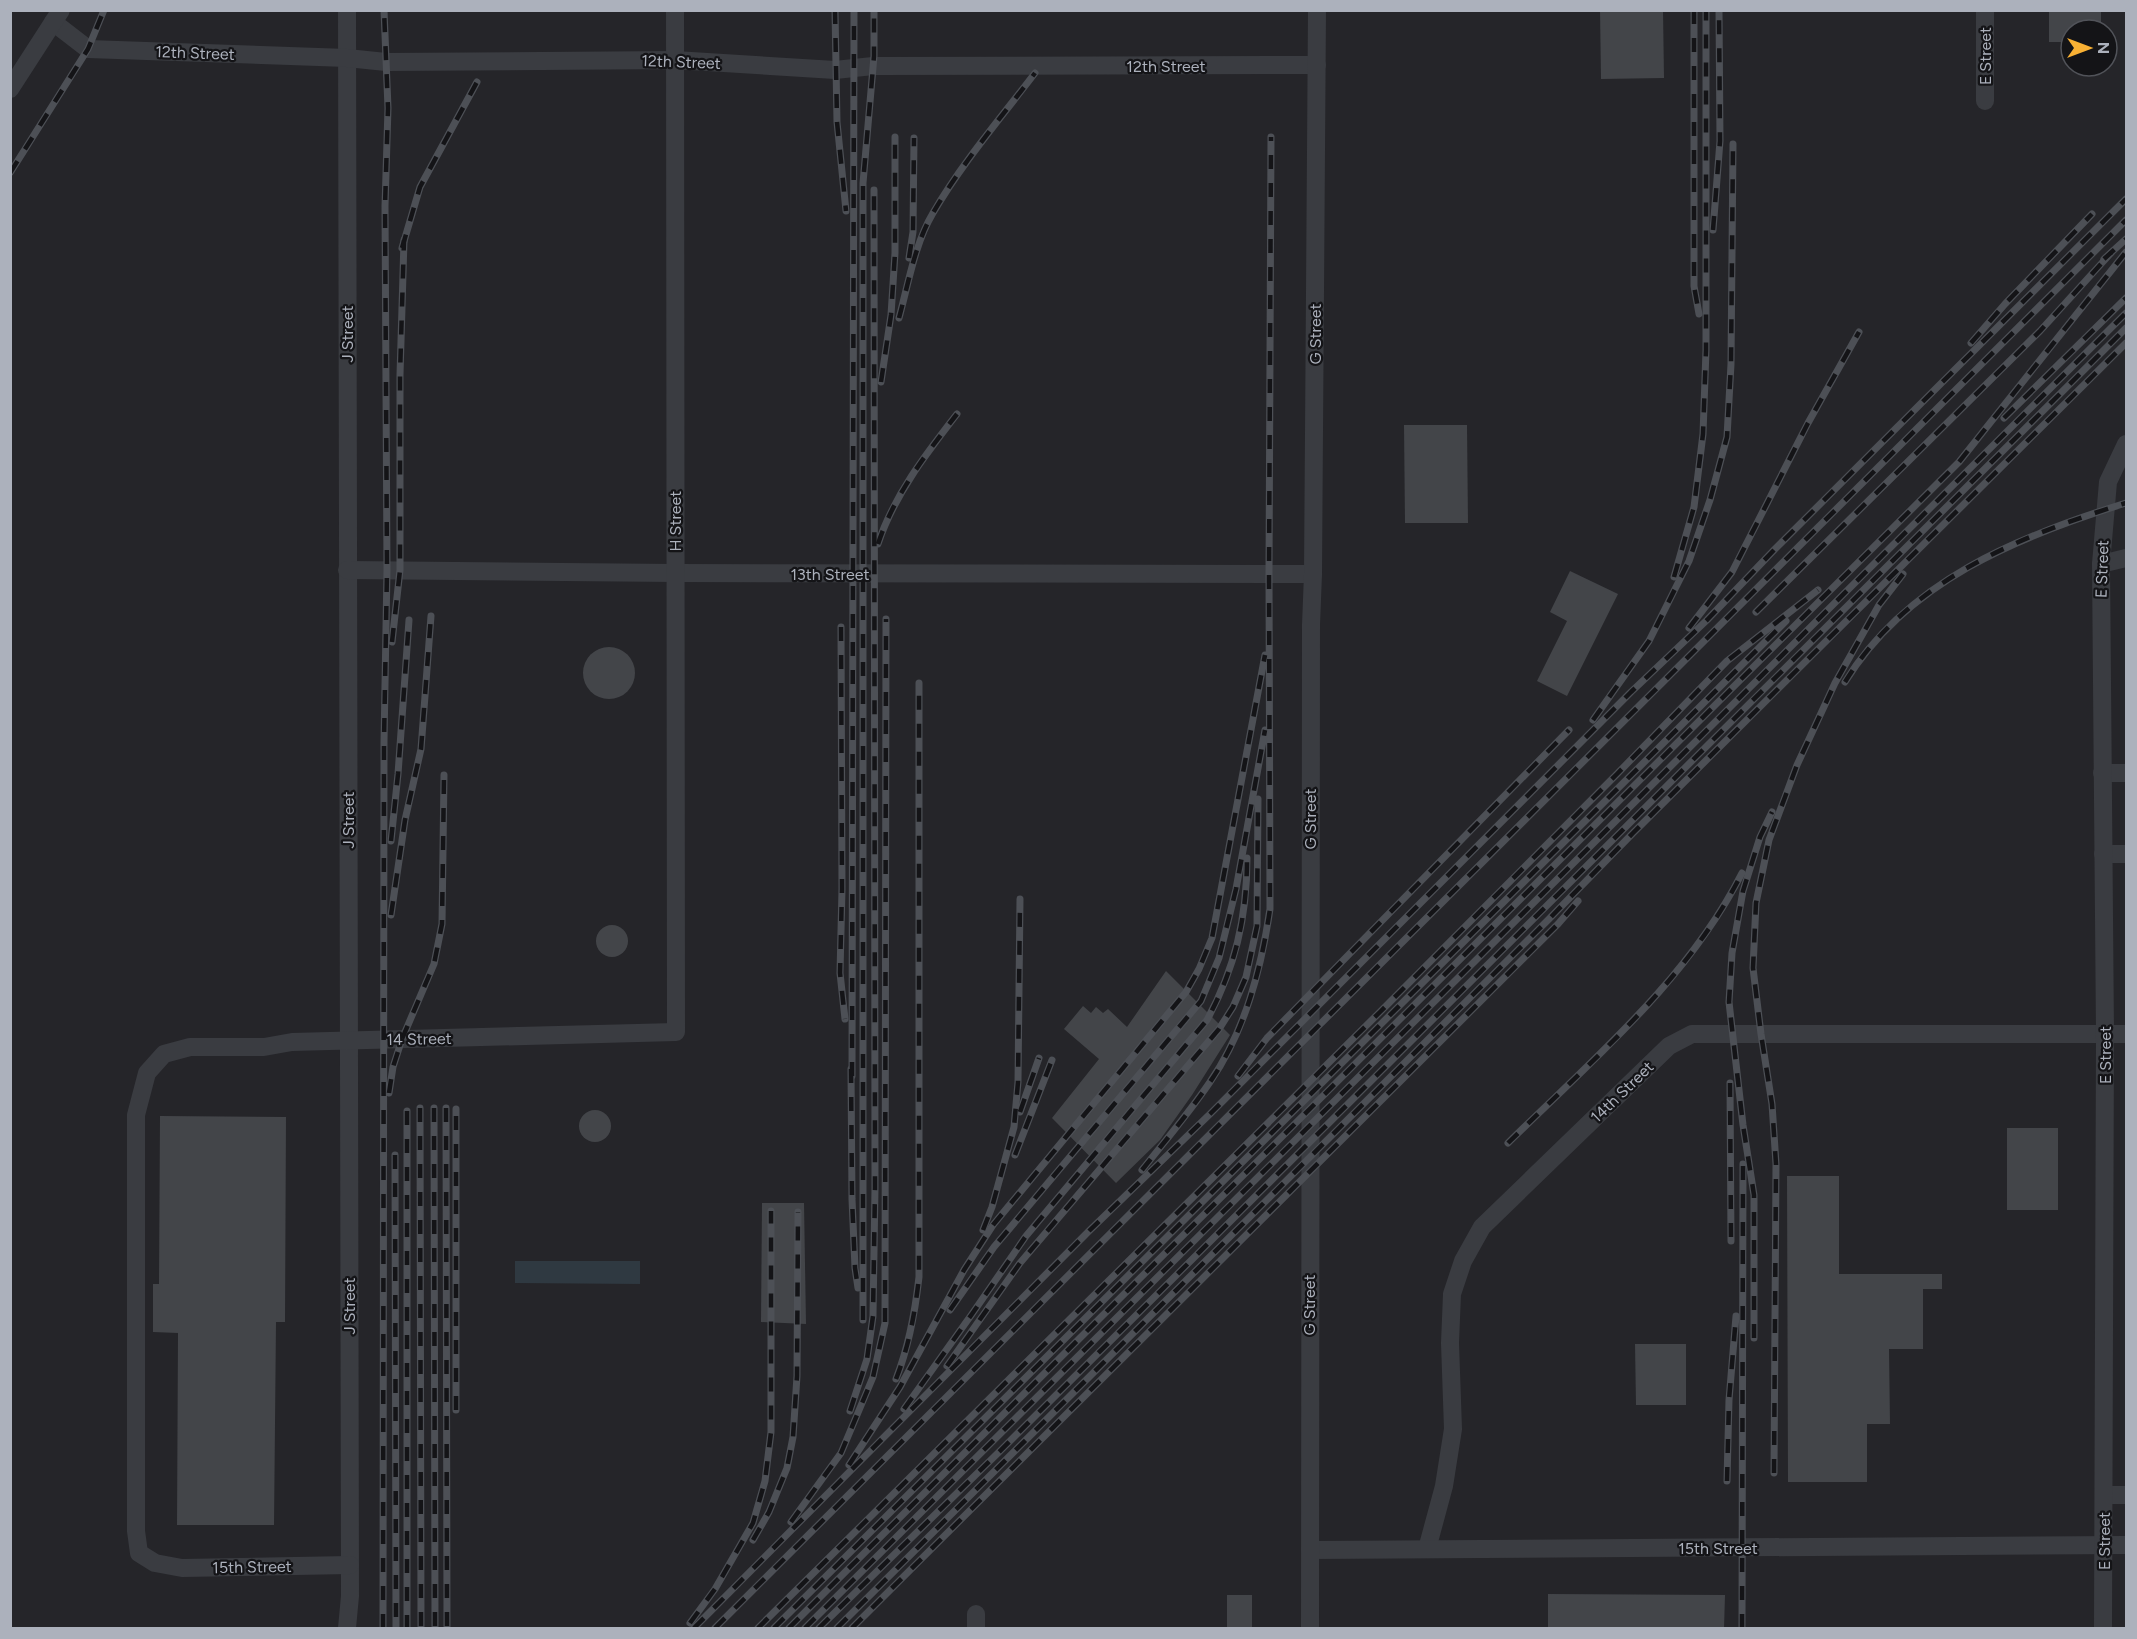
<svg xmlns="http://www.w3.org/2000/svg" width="2137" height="1639" viewBox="0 0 2137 1639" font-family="Figtree,sans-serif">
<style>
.built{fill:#252529;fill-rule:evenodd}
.water{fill:#2f3941}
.building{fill:#434549}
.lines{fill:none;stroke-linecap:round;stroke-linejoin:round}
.minor{stroke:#3a3c41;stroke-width:18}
.rail-casing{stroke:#4d5056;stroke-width:7}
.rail{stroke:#141417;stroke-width:4.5;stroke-dasharray:14;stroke-linecap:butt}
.labels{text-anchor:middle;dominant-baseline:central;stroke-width:4.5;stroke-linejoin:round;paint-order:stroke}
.street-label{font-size:16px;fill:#acb1bc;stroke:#141417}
</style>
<rect width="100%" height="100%" fill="#191a1c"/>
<path class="built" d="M11,11H2126V1628H11ZM2071,30H2107V66H2071Z"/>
<path class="water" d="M515,1261H640V1284L515,1283Z"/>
<g class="building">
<path d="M1600,10H1663L1664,78L1601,79Z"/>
<path d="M2049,10H2101V30H2071V42H2049Z"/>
<path d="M1404,425H1467L1468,523H1405Z"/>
<path d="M1570,571L1618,594L1567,696L1537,681L1567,621L1550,612Z"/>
<circle cx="609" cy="673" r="26"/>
<circle cx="612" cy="941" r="16"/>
<path d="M1166,971L1230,1035L1192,1095L1160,1140L1116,1183L1052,1118L1099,1059L1064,1029L1083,1006L1091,1013L1096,1007L1103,1013L1108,1009L1127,1027Z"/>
<circle cx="595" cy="1126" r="16"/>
<path d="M160,1116L286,1117L285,1322H276L274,1525H177L178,1333L153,1332V1284H159Z"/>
<rect x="2007" y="1128" width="51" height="82"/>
<path d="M1787,1176H1839V1274H1942V1289H1923V1349H1889L1890,1424H1867V1482H1788Z"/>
<path d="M762,1203H804L806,1324L761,1322Z"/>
<path d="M1635,1344H1686V1405H1636Z"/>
<path d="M1548,1594L1725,1595L1724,1629H1548Z"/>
<rect x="1227" y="1595" width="25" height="34"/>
</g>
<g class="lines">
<g class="minor">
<path d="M347,10L350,1596L347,1628"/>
<path d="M53,22L88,49L347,58L386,62L675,60L835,70L873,66L1317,65"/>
<path d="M10,89L61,10"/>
<path d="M1985,101V10"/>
<path d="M2101,564L2126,558"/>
<path d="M347,570L675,573L1313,574"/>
<path d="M2102,773H2126"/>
<path d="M2103,854H2126"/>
<path d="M2104,1495H2126"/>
<path d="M1427,1549L1444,1486L1453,1429L1450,1343L1452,1294L1463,1261L1482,1227L1669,1046L1692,1034H2126"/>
<path d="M1310,1550L2126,1545"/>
<path d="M350,1565L182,1568L155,1563L139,1553L136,1531V1115L147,1073L164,1054L190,1047H264L292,1042L676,1032L675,10"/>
<path d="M976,1614V1628"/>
<path d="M1310,1628L1311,625L1313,574L1317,10"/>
<path d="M2103,1628L2105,1034L2101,564L2108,482L2126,444"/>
</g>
<g class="rail-casing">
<g id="rail">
<path d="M835,10L837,122L846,211"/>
<path d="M1694,10V286L1699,314"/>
<path d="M10,173L88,49L104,10"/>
<path d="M1713,230L1720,141L1719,10"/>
<path d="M402,248L420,187L477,82"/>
<path d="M909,258L913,232L914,138"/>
<path d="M2104,259L2126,239"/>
<path d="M899,318C908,285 915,243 933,213C962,163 1000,119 1035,73"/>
<path d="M1971,343L2005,304L2092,214"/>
<path d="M881,382L891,315L895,253V137"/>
<path d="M2004,418L2126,298"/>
<path d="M878,544C894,495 926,454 957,414"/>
<path d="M1674,577L1694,507L1703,434L1706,350V10"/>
<path d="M1756,612L2040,331L2111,253"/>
<path d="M841,627L842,889L840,973L845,1019"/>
<path d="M1689,628L1732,572L1808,423L1859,332"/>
<path d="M392,642L400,570V375L404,240"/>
<path d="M1845,682C1907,581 2019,536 2126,503"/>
<path d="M1593,720L1649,641L1689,561L1710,500L1727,437L1731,364L1733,144"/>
<path d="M391,841L398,774L409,620"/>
<path d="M391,915L405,820L421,749L431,616"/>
<path d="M851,1069L852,1199L855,1268L858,1288"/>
<path d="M852,1076L854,10"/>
<path d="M1238,1076L1267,1038L1569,730"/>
<path d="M1730,1083L1731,1241"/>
<path d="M389,1093L393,1067L402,1039L434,964L442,924L444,775"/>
<path d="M420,1108L421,1628"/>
<path d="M434,1108L435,1628"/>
<path d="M446,1108L447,1628"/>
<path d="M407,1111V1628"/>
<path d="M1020,1112L1039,1058"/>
<path d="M1508,1143C1592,1060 1688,980 1742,873"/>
<path d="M395,1155L396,1628"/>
<path d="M1015,1155L1052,1060"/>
<path d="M1142,1170C1165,1141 1189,1113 1210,1082C1245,1031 1261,970 1270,909L1269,574L1271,137"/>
<path d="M983,1230L992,1207L1014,1127L1018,1082L1020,899"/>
<path d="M950,1310L994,1247L1201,1001L1219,958L1236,889L1265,730"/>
<path d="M863,1320V183L874,56V10"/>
<path d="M1754,1338V1195L1743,1125L1729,1002L1732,953L1743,891L1760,837L1772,812"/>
<path d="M947,1366L1020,1263L1219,1029L1233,1007L1246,977L1257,926L1258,799"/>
<path d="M896,1379C909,1346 915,1313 919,1277V683"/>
<path d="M904,1409L972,1314L1026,1236L1207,1020C1235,968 1247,918 1247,858"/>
<path d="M456,1410V1109"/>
<path d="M850,1411L867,1359L873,1316L875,1188L874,190"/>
<path d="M849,1465L900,1387L964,1270L993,1225L1186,992L1199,969L1212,938L1265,655"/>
<path d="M1774,1473L1776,1164L1772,1104L1761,1034L1753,968L1756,903L1769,840L1797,765L1835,683L1879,605L1903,574"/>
<path d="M1727,1481L1729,1400L1736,1316"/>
<path d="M791,1522L841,1453L873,1377L885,1323L886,619"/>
<path d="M753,1540L769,1512L787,1468L793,1437L797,1376L798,1212"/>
<path d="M690,1623L715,1589L753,1523L765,1481L771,1432V1211"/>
<path d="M383,1628L384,742L387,570L385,206L388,108L384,10"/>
<path d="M694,1628L1090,1230L1210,1114L1631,692L1707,620L1775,549L2126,199"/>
<path d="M715,1628L2126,220"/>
<path d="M758,1628L1380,1012L1617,774L1727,661L1818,590"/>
<path d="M774,1628L1786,621"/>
<path d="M789,1628L1959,462L2126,252"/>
<path d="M805,1628L2126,313"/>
<path d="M819,1628L998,1453L2126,328"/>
<path d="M837,1628L1549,919L1633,833L2126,343"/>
<path d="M852,1628L1558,924L1578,901"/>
<path d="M1742,1628L1743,1164"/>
</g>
</g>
<use href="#rail" class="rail"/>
</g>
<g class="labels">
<g class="street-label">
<text transform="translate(195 53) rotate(2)">12th Street</text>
<text transform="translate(1985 56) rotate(-90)">E Street</text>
<text transform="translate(681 62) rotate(2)">12th Street</text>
<text x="1166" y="66">12th Street</text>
<text transform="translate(347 334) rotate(-90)">J Street</text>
<text transform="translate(1315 334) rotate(-90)">G Street</text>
<text transform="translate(675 521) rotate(-90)">H Street</text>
<text transform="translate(2102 569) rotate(-88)">E Street</text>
<text x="830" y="574">13th Street</text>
<text transform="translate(1310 819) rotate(-90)">G Street</text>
<text transform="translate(348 820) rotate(-90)">J Street</text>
<text transform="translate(419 1039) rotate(-1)">14 Street</text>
<text transform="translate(2105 1055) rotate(-90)">E Street</text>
<text transform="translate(1622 1092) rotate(-44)">14th Street</text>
<text transform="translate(1309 1305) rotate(-90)">G Street</text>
<text transform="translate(349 1306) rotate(-90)">J Street</text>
<text transform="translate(2104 1541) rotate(-90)">E Street</text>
<text x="1718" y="1548">15th Street</text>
<text transform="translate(252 1567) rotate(-1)">15th Street</text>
</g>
</g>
<rect width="2137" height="1639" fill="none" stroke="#acb1bc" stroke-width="24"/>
<g transform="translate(2089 48) rotate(90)"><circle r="28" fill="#141417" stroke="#515359" stroke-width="1.5"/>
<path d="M0-4.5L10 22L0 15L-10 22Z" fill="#f9b134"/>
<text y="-9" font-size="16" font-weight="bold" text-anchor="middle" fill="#acb1bc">N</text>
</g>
</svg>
